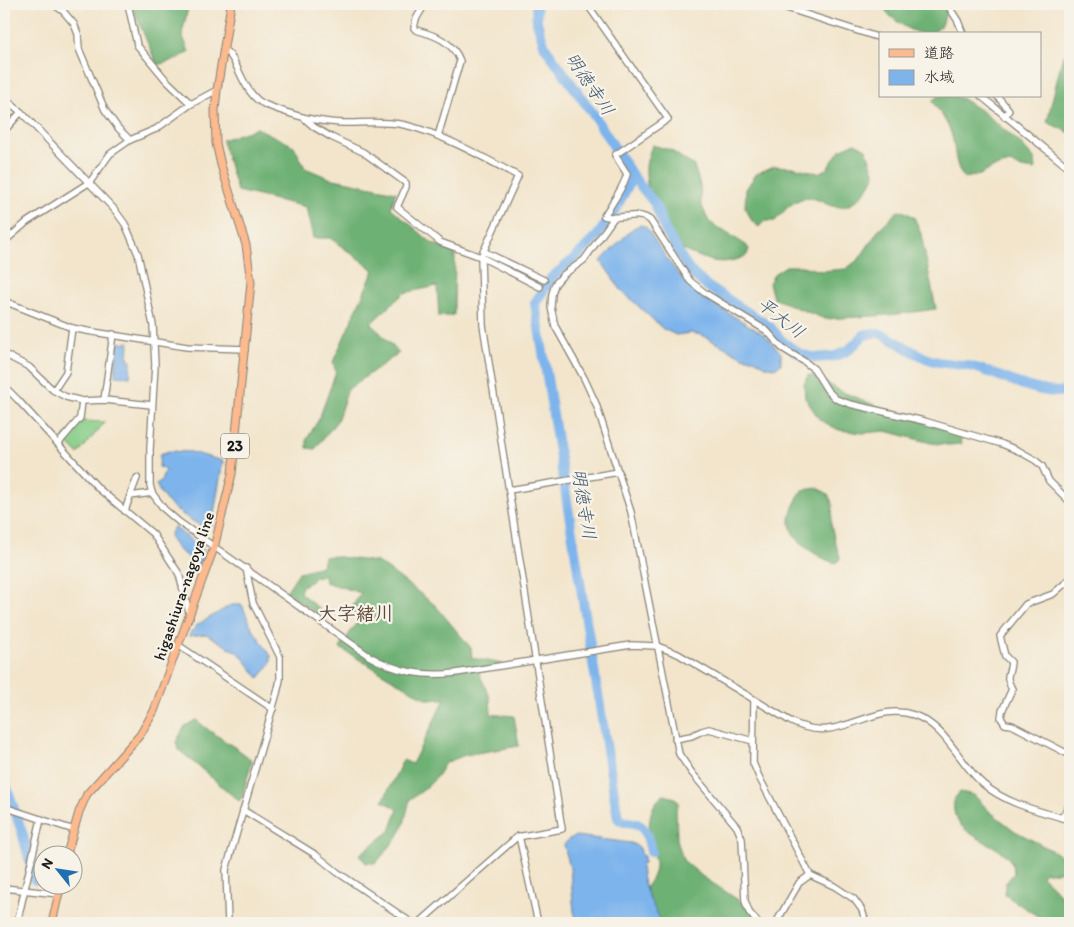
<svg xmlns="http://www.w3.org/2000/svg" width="1074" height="927" viewBox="0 0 1074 927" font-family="Itim,'Klee One',sans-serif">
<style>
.green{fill:#88ce89;stroke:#527552}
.forest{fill:#6eb175;stroke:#456648}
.water{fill:#7db4ec;stroke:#4c6884}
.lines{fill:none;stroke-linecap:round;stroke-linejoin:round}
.river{stroke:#7db4ec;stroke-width:10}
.minor-casing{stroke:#878074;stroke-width:8}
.major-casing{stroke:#878074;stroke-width:9}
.minor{stroke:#fff;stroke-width:5.5}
.major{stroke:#fcba8e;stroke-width:7}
.labels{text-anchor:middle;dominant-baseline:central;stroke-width:4.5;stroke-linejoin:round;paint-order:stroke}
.shield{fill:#f7f3e8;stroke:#5e5c59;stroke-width:1}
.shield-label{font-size:15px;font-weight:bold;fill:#1c1c1c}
.street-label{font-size:16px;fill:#1c1c1c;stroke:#f7f3e8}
.water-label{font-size:18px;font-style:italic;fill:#43596f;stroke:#f7f3e8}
.quarter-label{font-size:19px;font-weight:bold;fill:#5c483c;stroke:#f7f3e8}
</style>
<rect width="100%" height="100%" fill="#f7f3e8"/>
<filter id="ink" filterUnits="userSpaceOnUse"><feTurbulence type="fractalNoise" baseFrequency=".02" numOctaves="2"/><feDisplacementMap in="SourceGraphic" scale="10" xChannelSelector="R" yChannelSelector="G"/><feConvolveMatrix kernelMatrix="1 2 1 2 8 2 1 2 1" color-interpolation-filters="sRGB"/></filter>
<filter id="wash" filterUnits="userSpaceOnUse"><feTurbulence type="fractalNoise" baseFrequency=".0096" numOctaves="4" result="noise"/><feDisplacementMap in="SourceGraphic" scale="20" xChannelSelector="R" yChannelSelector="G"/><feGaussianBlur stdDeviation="1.12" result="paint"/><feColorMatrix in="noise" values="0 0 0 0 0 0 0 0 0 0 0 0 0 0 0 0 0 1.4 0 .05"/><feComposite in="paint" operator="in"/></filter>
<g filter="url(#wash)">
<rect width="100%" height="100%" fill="#f2e5cc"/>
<path class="green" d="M82,421L105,422L78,454L63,438Z"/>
<g class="forest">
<path d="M131,4H189L182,34L189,52L177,59L157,65Z"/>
<path d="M881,4H947C943,43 919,39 894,19C889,16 885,9 881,4Z"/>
<path d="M1063,55L1070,60V133L1047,122Z"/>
<path d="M938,96H952L963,99L983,112L1019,142L1035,160V170L1022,168L1010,163L992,168L980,175L964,178C954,165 956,151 952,136C948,123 940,112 932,101Z"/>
<path d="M257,128L294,146L305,168L329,178L396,192L391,208L432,243L455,253L454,315L439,317L437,286L404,293L371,323L399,353L348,389L337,421L315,449L307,448V439L319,419L336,372L333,362L374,270L330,238H313L306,207L237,191L222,140Z"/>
<path d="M855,143L866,149L875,175C866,192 854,211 832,206C825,204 817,198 810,198C795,197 784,211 775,221H764L759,227L752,221L745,207L746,189L756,174L774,166L793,167L818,173L827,169L840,150Z"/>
<path d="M652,145L670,150L694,166L700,185L701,204L709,222L746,245L749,249L747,255C733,263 718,264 703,258C694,255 683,251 676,245C657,229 645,191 646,168C646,161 650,152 652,145Z"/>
<path d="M898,211L905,212L914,217L921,234L936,309L890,315L825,319L773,298L769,283L775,273L786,266H802L821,271L846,269L859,259L880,228Z"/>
<path d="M808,375C823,377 832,388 845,393C881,408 918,420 955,432L961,439L962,444L948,445L931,443L886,431L863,433L839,430L820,420L805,398L804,384Z"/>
<path d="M818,488L828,494L833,505L831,524L835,542L840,557L839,560L835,563C821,559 798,545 792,531C786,517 795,501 803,490Z"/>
<path d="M332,556L377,562L388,569L435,605L471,648L472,658L503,664L478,671L490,697L491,714L514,716L519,746L465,755L445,763C435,781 428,788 410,799L404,824L397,838L376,863H366L359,855L390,831L398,809L383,801L403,760L412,764L445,699H426L340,648L360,618L350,610L361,593L325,582L324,576L315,577L310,582L302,586L300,593L321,610L317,614L286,592L299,572L322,566L324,557Z"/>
<path d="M196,720C213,735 234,745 252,760L242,797L239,801L178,749L176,742L185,726Z"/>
<path d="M960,792L974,795L989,811L1015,831L1070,860V869L1058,872H1045L1042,876C1055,889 1074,903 1066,923H1048L1005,895V884L1014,873C1014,844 963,842 955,815C953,810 954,804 954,799Z"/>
<path d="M664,795L675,798L679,803L676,809L677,839L683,860L703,877L746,905L762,923H655L635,899C643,890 654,880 655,867C656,861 652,853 651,847C648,830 647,805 664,795Z"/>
</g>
<g class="water">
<path d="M641,225L646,227C662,251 677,277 700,296L765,335L781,353V364L774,368L766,366L754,359L743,357L702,335L690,333L676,335L663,329L621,290L601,261L633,228Z"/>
<path d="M129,342L128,359L131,360L130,377L115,376L118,343Z"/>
<path d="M169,451L191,452L223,461L212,525L205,529C186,516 165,507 156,484L161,481L165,470L159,467L160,454Z"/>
<path d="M174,527L203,549L204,553L201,561L202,562L198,574H196L193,561L177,549L169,537L172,529Z"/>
<path d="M231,605H242L252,628L271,656V663L259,678L240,654L206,634L189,636L191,631L194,630L197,625Z"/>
<path d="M576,836L631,843L640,848L642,856H644V863L641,864C642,890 652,902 662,923H578L574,912L570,868L564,845L569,839Z"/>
</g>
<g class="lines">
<g class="river">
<path d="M536,4L537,22L545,47L593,114L632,175L655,204L665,230L689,270L704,284L770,327L782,341L800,354L816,358L836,356L849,350L864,335L874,333H879C896,340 911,352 928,359C943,365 958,363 973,367C1000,374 1045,399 1070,390"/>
<path d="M632,175L630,182L611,217L597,236L574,259L552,277L535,303L618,818C623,824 629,821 637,824C647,827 649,843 651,852"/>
<path d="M4,779L22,832L35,880"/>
</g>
</g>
</g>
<g filter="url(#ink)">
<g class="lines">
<g class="minor-casing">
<g id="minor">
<path d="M53,4L63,11L74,24L78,34L79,49L105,110L118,128L130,140"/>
<path d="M128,4L137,45L166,80L191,104"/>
<path d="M425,4L416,19L414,28L416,30C434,35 453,41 460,61L438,136"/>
<path d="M587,4L668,119L615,155L627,174C623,189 612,203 604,216C621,221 636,210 650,220L690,281L705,293L767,331L782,348L805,362L814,369L827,390L836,399L850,404L924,421L1002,444L1019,451L1035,460L1042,466L1049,481L1070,502"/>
<path d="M774,4L880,38"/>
<path d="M947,4L958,21L963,34"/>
<path d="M223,50C238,54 241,95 266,105C292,115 315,122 343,123C362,123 381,121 400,124C437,131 485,158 518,176L481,257L483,325L562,829L517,837L419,923"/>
<path d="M981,96L1070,169"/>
<path d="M997,96L1009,110L1005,117"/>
<path d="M4,98L21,112L114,209L125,224L138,254L153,325L155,365L150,449V485L152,493L164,509L179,522L369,656C397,672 424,677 456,673L631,645L657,646L678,654L790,721C839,748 870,700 914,715C946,726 959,763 983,784C1008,805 1040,811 1070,820"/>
<path d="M305,119L314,127L331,137L363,152L406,183V187L397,207L434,237L440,242L481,257L540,287"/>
<path d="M4,131L21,112"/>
<path d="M613,219L584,260L563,275L555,284L552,294L551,307L555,326L584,378L596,404L631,512L679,754L692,773L737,827L742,839L745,901L749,912L758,923"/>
<path d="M4,242L27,222L90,182L110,154L130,140L156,129L191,104L217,90"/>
<path d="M483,251L544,280"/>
<path d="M4,301L72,328L87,331L187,347L245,349"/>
<path d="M4,354L29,367L53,390L66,397L82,401L104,400L152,405"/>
<path d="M4,386L18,400L99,489L153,534L179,574L190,616"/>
<path d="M54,390L66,372L72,328"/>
<path d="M104,400L113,334"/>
<path d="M58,444L80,418L82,401"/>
<path d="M509,490L619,472"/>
<path d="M130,496L137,478"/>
<path d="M125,511L130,496L152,493"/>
<path d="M1070,579L1053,594L1026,604L1000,636L1005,656L1011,662C1010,676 1004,674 1012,689L1002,711L1001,718L1005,724L1012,725L1070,755"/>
<path d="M178,645L273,709"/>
<path d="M754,700L753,763L760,779L810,875L834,886L854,899L862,910L866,923"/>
<path d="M675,739L691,736L702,731L709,729L753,741"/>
<path d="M4,807L74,830"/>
<path d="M243,810L316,855L337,872L412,923"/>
<path d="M1062,818L1070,803"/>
<path d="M519,836L538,923"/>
<path d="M4,888L59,894"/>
<path d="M17,923L41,819"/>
<path d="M228,923L226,870L277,693L280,680V657L253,603L246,568"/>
<path d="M776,923L799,883L810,875"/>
</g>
</g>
<g class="major-casing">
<g id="major">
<path d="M67,854L79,812L87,794L140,735L154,711L214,548L232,474L251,282L246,245L221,165L216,143L215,110L217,90L231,4"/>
<path d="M52,923L61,884"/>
</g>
</g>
<use href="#minor" class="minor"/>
<use href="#major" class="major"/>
</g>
</g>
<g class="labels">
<rect class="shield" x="221" y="433.5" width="28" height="25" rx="4"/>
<g class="shield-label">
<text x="235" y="446">23</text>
</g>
<g class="street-label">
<text transform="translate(184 586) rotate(-71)">higashiura-nagoya line</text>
</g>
<g class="water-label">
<text transform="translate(590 84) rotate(56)">明徳寺川</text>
<text transform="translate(781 318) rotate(38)">平大川</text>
<text transform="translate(584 504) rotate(81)">明徳寺川</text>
</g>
<g class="quarter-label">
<text x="356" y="613">大字緒川</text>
</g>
</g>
<rect width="1074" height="927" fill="none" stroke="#f7f3e8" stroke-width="20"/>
<rect x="879" y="32" width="162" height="65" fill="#f7f3e8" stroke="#9f9d96"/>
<rect x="889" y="49" width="25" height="8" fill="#fcba8e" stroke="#9f9d96"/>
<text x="924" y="58" font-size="15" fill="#1c1c1c">道路</text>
<rect x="889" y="70" width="25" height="15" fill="#7db4ec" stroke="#9f9d96"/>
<text x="924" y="82" font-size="15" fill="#1c1c1c">水域</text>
<g transform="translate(58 870) rotate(300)"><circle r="24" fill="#f7f3e8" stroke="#9f9d96"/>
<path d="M0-4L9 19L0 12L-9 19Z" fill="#1f6fb2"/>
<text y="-8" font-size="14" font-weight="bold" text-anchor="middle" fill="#1c1c1c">N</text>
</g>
</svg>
